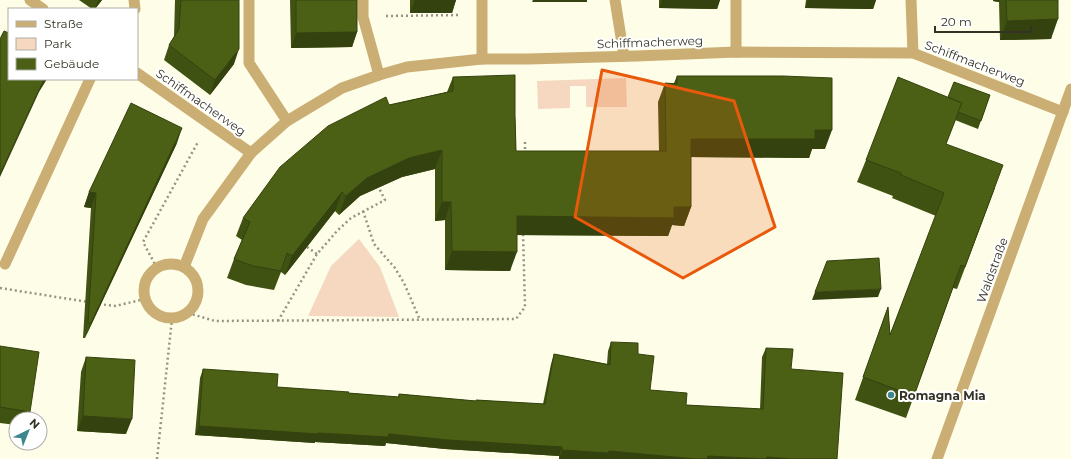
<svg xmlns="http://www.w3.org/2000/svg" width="1071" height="459" viewBox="0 0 1071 459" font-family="Montserrat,sans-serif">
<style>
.green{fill:#f5d8bf}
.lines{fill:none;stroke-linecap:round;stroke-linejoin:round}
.path{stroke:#959482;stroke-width:2.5;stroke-dasharray:2 3;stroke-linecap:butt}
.service{stroke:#cbae74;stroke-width:11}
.minor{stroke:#cbae74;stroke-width:11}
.wall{fill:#405212}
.shaded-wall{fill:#34420f}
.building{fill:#4b5f15;stroke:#34420f}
.marked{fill:#e8590c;fill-opacity:0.2;stroke:#e8590c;stroke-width:3;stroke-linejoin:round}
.poi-dot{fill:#3e868d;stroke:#fff;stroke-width:1.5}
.labels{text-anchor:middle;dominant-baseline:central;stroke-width:4;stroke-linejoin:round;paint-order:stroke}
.street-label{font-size:12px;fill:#333224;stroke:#fff}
.poi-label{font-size:12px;font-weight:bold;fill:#333224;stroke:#fff;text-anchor:start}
</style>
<rect width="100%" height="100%" fill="#fefde8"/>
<g class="green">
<path d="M626,78L627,107H586V86H570V108L538,109L537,81Z"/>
<path d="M359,239L380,267L399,317L308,316L331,266Z"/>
</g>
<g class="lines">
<g class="path">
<path d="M386,16L461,15"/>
<path d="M525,154V142"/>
<path d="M363,211L374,244L395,268L404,283L420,320"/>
<path d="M307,247L317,254"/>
<path d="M157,268L143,242L198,142"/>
<path d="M0,288L88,302"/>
<path d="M99,304L115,306L145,299"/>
<path d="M188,313L215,321L516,319L525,307L523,232"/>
<path d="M278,321L317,254L337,231L351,218L385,200L379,188"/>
<path d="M157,459L172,319"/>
</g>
<g class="service">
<path d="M134,0L135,9"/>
<path d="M249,0V63L287,121"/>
<path d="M363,0V17L379,75"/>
<path d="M482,0V59"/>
<path d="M615,0L624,56"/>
<path d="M736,0V52"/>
<path d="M911,0L913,53"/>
<path d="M5,264L90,79"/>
</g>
<g class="minor">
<path d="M30,0L43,9"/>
<path d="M137,73L251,153"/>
<circle cx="171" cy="291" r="27"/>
<path d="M184,267L203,219L251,153L287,121L342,88L379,75L407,67L482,59H528L637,56L736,52L913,53L1063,112"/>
<path d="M937,459L1071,89"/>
</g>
</g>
<g class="wall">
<path d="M79,0H102L95,9H92Z"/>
<path d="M175,0H239L234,64L210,95L164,60L169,45L174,37Z"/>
<path d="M290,0H357V32L352,47L291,48Z"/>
<path d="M410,0H456L452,13H410Z"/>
<path d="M659,0H720L717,9L659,8Z"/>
<path d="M806,0H876L873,9L805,8Z"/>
<path d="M993,0H1058L1051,39L1000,40L999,2L993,1Z"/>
<path d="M677,76L825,149H812L809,158L691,157V207L684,226L672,225L668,236L517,235L510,271L445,270V220L435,221V169L402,177L360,196L339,215L335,211L285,275L281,272L274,290L246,285L227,278L234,259L242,240L236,236L243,218L389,105L447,92L453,77L515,115L516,151H659L658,102L665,83H674Z"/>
<path d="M990,95L978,129L955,120L946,144L995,188L957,289L953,288L906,418L855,400L888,307L890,335L936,216L892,198L893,196L857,182L866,160L948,97Z"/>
<path d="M177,143L85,338H83L91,208L84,207L89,192Z"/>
<path d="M611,342L638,354L650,390L686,405L760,409L762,357L766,348L791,369L837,459H559V456L445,449L386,443L385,446L315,442V443L195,435L200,378L203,369L277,387L398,397L399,394L476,401V400L543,404L551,364L554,354L607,364L608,351Z"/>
<path d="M0,346L30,412L28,419H16V425L0,423Z"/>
<path d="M86,357L126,434L77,431L81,372Z"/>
</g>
<g class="shaded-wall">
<path d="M98,0H102L95,9Z"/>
<path d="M415,0H456L452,13H410Z"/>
<path d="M533,0H587V2H532Z"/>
<path d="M662,0H720L717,9L659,8Z"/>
<path d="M808,0H876L873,9L805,8Z"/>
<path d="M993,0H999V2L993,1Z"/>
<path d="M1058,19L1051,39L1000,40L1007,21Z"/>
<path d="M357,32L352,47L291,48L296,33Z"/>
<path d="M239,49L234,64L210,95L215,80Z"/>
<path d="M44,79H47L39,92L0,177V174Z"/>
<path d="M182,128L177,143L85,338L91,323Z"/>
<path d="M815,130H832L825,149H812L809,158L684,157L691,139Z"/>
<path d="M442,150L435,169L402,177L360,196L339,215L346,196L367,178L409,158Z"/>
<path d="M89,192L96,193L91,208L84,207Z"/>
<path d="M342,192L335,211L285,275L292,256Z"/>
<path d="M442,202H451L445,220L435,221Z"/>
<path d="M674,207H691L684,226L672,225L668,236L510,235L517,216Z"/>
<path d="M452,251L517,252L510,271L445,270Z"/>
<path d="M881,289L878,297L812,300L815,292Z"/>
<path d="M83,416L132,419L126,434L77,431Z"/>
<path d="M199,426L318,433L389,434L562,447L559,456L445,449L386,443L385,446L315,442V443L195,435Z"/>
<path d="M562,450L609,451L696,459H559Z"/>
<path d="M708,456L767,457L792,459H707Z"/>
</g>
<g class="building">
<path d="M181,0H239V49L215,80L169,45L179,29Z"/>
<path d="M296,0H357V32L296,33Z"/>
<path d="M1006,0H1058V19L1007,21Z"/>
<path d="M4,31L9,33V79H44L0,174V39Z"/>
<path d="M515,75V115L516,151H666L665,83L677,84V76H783L832,78V130H815V139H691V207H674V218L517,216V252L452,251L451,202H442V150L409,158L367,178L346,196L342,192L292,256L287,253L281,271L253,266L234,259L250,222L243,218L280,167L328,126L386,97L389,105L453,91V77Z"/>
<path d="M898,77L962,103L946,144L1003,165L965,267L961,265L914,396L863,377L888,307L890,335L944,193L901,175V173L866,160Z"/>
<path d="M954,82L990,95L981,121L958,112L962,103L948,97Z"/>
<path d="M131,103L182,128L91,323H88L96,193L89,192Z"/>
<path d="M879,258L881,289L815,292L827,261Z"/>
<path d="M611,342L638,343V354L654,356L650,390L687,393L686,405L763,409L766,348L793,349L791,369L843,373L837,459H792L767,457L766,459L708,456L707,459H696L609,451L608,453L562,450V447L448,440L389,434L388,437L318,433V434L199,426L203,369L278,374L277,387L349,392L348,393L399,397V394L476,401V400L545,404L554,354L610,365Z"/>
<path d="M0,346L39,352L30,412L0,407Z"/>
<path d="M86,357L135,360L132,419L83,416Z"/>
</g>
<path class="marked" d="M602,70L734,101L775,227L683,278L575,217Z"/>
<circle class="poi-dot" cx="891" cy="395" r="4"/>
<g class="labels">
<g class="street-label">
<text transform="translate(650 42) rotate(-2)">Schiffmacherweg</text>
<text transform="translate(975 63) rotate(21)">Schiffmacherweg</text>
<text transform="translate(201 102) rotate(35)">Schiffmacherweg</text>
<text transform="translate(992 270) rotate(-70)">Waldstraße</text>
</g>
<g class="poi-label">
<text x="899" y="395">Romagna Mia</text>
</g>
</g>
<rect x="8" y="8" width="130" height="72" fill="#ffffff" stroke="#adada7"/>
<rect x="16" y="21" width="20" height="6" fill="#cbae74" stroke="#adada7"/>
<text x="44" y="28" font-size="12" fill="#333224">Straße</text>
<rect x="16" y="38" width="20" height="12" fill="#f5d8bf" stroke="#adada7"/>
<text x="44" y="48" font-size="12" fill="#333224">Park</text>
<rect x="16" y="58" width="20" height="12" fill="#4b5f15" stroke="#adada7"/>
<text x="44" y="68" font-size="12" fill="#333224">Gebäude</text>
<g transform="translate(28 431) rotate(43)"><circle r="19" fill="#ffffff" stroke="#adada7"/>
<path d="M0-3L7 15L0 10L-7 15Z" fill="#3e868d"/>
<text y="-6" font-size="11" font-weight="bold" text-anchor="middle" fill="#333224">N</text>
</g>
<path d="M935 26v6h96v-6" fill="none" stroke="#333224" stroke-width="2"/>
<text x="941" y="26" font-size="12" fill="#333224" stroke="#ffffff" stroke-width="3" paint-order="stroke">20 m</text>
</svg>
